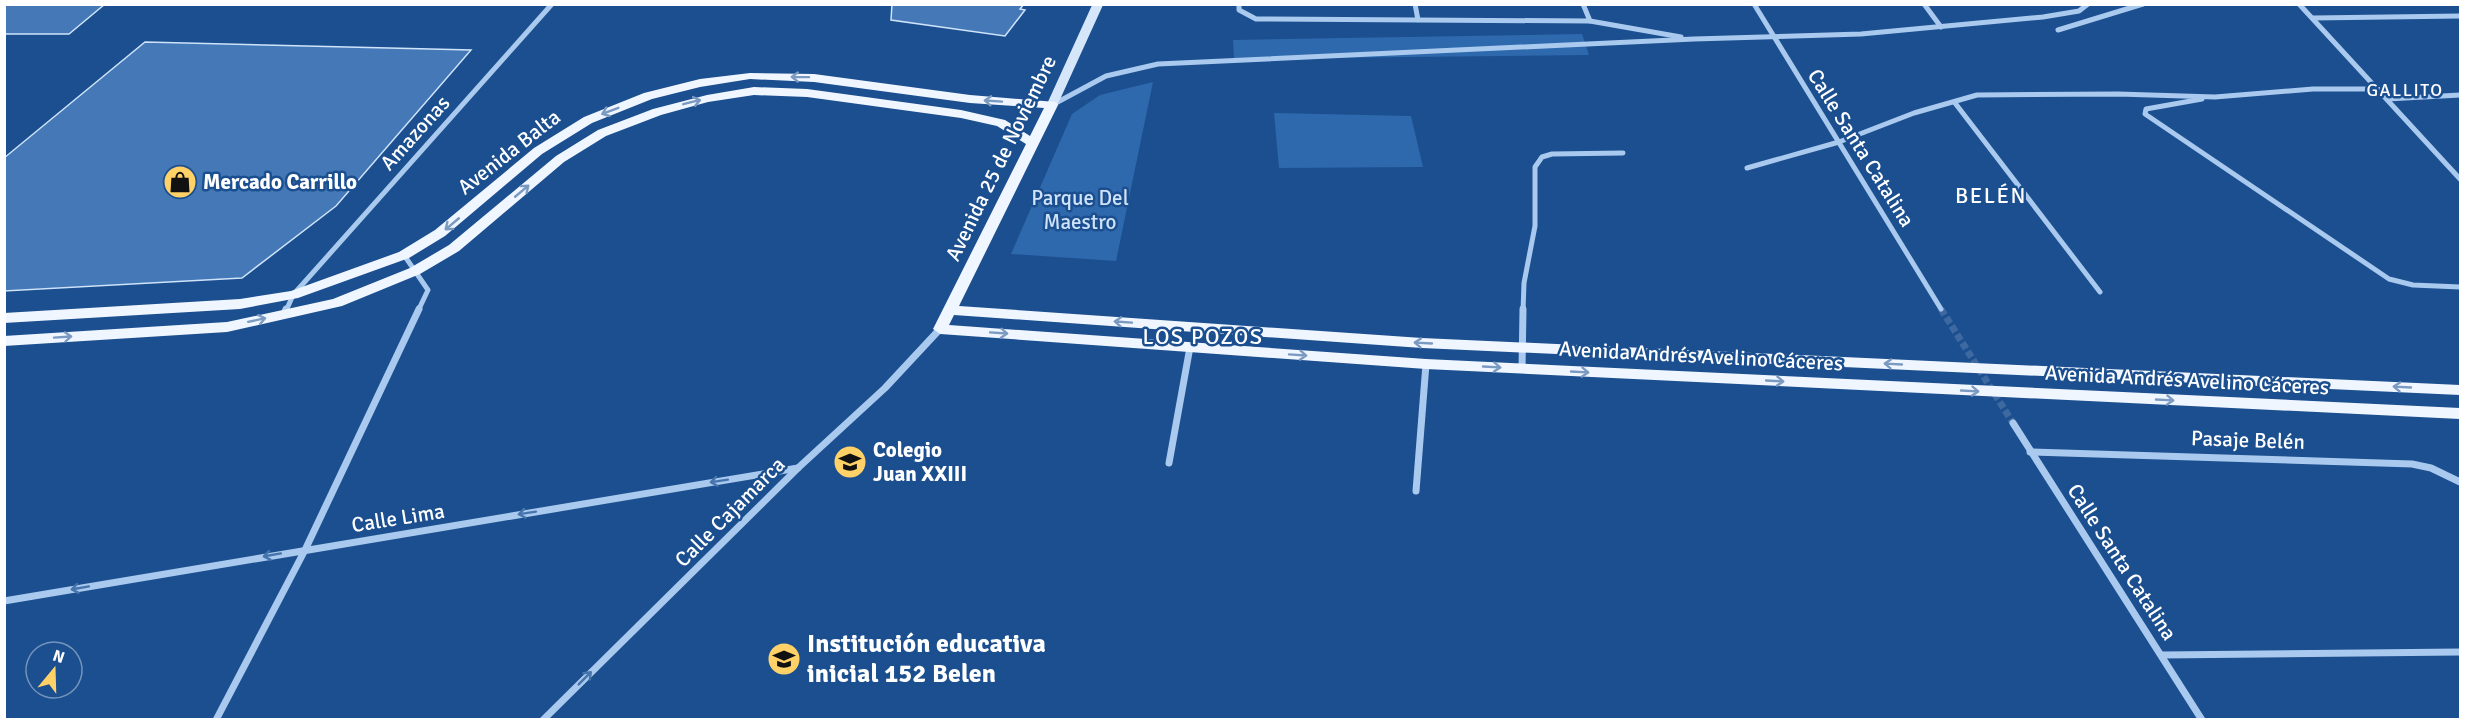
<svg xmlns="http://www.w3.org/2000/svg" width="2465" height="724" viewBox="0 0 2465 724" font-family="Signika,sans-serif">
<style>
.green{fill:#2e69ad}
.building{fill:#4478b7;stroke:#cfe3fa;stroke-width:1.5}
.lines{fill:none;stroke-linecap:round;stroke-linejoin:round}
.street-tunnel{stroke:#3d69a0;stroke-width:7;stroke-dasharray:7 3;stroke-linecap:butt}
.street-far1{stroke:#a9c9ee;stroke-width:5}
.street{stroke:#a9c9ee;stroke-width:7}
.secondary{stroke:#d6e6fa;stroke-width:10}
.primary{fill:#f0f6ff;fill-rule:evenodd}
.oneway{stroke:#7b9ac1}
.oneway2{stroke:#4674ac}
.labels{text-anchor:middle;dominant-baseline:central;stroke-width:5;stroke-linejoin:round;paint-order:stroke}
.far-neighbourhood-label{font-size:18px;letter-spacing:1.5px;fill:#fff;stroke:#1b4f8f}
.street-label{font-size:21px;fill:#fff;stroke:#1b4f8f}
.poi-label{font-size:21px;font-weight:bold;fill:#fff;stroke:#1b4f8f;text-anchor:start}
.park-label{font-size:21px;fill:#cfe3fa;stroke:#1b4f8f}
.neighbourhood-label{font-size:22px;letter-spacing:1.5px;fill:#fff;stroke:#1b4f8f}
.near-poi-label{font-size:26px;font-weight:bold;fill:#fff;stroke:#1b4f8f;text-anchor:start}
</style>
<rect width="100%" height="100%" fill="#1b4f8f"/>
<g class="green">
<path d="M1582,34L1589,55L1234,59L1233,40Z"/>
<path d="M1153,82L1116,261L1011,254L1072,114L1100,95Z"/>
<path d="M1274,113L1411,116L1423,167L1279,168Z"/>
</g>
<g class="building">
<path d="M4,4H105L69,34H4Z"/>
<path d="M892,4H1024L1020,9L1025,10L1005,36L891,20Z"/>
<path d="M145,42L471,50L336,206L242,278L4,291V158Z"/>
</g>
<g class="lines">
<path class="street-tunnel" d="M1941,309L2013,423"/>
<g class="street-far1">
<path d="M1239,4V10L1256,19L1418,20L1415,4"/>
<path d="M1754,4L1941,309"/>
<path d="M1924,4L1941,27"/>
<path d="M2299,4L2460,179"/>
<path d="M2313,18L2460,16"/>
<path d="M1418,20L1590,21L1583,4"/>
<path d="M1590,21L1681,37"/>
<path d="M2058,30L2143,4"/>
<path d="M2202,99L2146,109L2145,114L2389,279L2413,285L2460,287"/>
<path d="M2387,99L2460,95"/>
<path d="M1955,103L2100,292"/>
<path d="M1054,104L1106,76L1158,64L1694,39L1861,34L2043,17L2079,11L2088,4"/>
<path d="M1747,168L1839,142L1914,113L1977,95L2118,94L2215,97L2313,89H2378"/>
<path d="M404,255L428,290L418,311"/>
<path d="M286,311L293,295L552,4"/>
<path d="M1523,311L1524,283L1535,226V167L1542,157L1552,154L1623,153"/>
</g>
<g class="street">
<path d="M284,314L286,309"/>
<path d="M1522,369L1523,309"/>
<path d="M2013,423L2202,720"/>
<path d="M2030,452L2412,464L2431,468L2460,482"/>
<path d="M1169,463L1190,347"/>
<path d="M1416,491L1426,364"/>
<path d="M4,601L798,468"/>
<path d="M2162,655L2460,652"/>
<path d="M216,720L305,550L419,309"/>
<path d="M543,720L798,468L885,388L940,329"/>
</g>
<path class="secondary" d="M1052,105L1098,4"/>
<path class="primary" d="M750,73L814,74L970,95L1056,102L1058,105L959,306L1422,338L2460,385V395L1422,348L954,315L949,325L1426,359L2460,408V419L1426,369L940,334L933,329L1026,144L997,126L961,118L807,97L754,95L708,102L661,115L606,136L564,162L459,251L420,274L342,306L227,332L4,346V336L227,322L333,299L410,268L449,245L556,156L598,130L653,109L707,95L754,87L807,89L961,110L1005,120L1030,136L1044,108L970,103L814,82L750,79L700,87L652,99L592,123L542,154L445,236L409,258L298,298L240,309L4,323V313L240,299L291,291L399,252L435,230L534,148L584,117L644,93L700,79Z"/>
</g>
<defs><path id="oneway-shaft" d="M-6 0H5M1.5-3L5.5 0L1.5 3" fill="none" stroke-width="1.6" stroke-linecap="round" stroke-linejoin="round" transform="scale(1.5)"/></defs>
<g class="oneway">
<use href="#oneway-shaft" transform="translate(800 77) rotate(-179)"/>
<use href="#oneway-shaft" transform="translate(993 101) rotate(-176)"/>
<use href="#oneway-shaft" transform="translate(692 102) rotate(-14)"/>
<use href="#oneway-shaft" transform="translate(610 111) rotate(159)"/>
<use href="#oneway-shaft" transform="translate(522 191) rotate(-40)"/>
<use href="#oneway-shaft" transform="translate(452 224) rotate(140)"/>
<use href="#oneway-shaft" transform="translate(257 320) rotate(-12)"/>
<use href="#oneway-shaft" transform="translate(1123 322) rotate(-176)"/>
<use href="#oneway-shaft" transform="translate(999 333) rotate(4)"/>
<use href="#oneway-shaft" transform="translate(63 337) rotate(-4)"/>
<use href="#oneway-shaft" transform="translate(1423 343) rotate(-177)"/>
<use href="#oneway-shaft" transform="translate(1298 355) rotate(4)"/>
<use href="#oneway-shaft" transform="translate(1893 364) rotate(-177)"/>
<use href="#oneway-shaft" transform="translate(1492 367) rotate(3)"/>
<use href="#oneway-shaft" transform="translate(1580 372) rotate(3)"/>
<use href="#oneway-shaft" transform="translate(1775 381) rotate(3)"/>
<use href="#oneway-shaft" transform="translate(2402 387) rotate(-177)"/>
<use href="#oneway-shaft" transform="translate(1970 391) rotate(3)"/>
<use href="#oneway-shaft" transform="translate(2165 400) rotate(3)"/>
</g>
<g class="oneway2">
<use href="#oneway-shaft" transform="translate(719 481) rotate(171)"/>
<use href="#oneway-shaft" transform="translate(527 513) rotate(171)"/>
<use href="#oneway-shaft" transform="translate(272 555) rotate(170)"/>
<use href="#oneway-shaft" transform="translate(80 588) rotate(170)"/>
<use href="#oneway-shaft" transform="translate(585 678) rotate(-45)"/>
</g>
<defs>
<g id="shop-disc" transform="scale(1.725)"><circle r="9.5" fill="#ffd166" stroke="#1b4f8f"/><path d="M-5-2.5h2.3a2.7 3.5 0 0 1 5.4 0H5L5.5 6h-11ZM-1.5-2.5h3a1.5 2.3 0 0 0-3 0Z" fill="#111"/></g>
<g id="school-disc" transform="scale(1.725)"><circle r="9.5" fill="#ffd166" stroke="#1b4f8f"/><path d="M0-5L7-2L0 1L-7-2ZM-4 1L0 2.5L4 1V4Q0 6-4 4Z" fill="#111"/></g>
</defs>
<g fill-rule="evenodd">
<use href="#shop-disc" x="180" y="182"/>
<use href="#school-disc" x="850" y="462"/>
<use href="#school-disc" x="784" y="659"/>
</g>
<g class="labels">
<g class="far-neighbourhood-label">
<text x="2405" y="90">GALLITO</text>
</g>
<g class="street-label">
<text transform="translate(415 133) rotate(-48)">Amazonas</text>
<text transform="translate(1861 148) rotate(58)">Calle Santa Catalina</text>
<text transform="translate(509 152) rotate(-38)">Avenida Balta</text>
<text transform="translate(1001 158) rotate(-64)">Avenida 25 de Noviembre</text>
<text transform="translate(1701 356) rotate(3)">Avenida Andrés Avelino Cáceres</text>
<text transform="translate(2187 380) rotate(3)">Avenida Andrés Avelino Cáceres</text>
<text transform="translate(2248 440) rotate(2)">Pasaje Belén</text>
<text transform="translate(730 512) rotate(-45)">Calle Cajamarca</text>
<text transform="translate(398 518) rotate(-9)">Calle Lima</text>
<text transform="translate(2122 562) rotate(57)">Calle Santa Catalina</text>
</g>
<g class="poi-label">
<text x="203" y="182">Mercado Carrillo</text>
<text x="873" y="450">Colegio<tspan x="873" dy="24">Juan XXIII</tspan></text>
</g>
<g class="park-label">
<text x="1080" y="198">Parque Del<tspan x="1080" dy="24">Maestro</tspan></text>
</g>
<g class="neighbourhood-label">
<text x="1991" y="195">BELÉN</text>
<text x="1203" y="336">LOS POZOS</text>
</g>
<g class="near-poi-label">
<text x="807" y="644">Institución educativa<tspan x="807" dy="30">inicial 152 Belen</tspan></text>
</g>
</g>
<rect width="2465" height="724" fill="none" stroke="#ffffff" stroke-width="12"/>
<g transform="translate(54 670) rotate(19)"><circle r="28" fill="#1b4f8f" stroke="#7695bc" stroke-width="1.5"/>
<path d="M0-4.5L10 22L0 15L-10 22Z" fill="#ffd166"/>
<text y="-9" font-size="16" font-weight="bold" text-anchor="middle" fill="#ffffff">N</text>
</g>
</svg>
